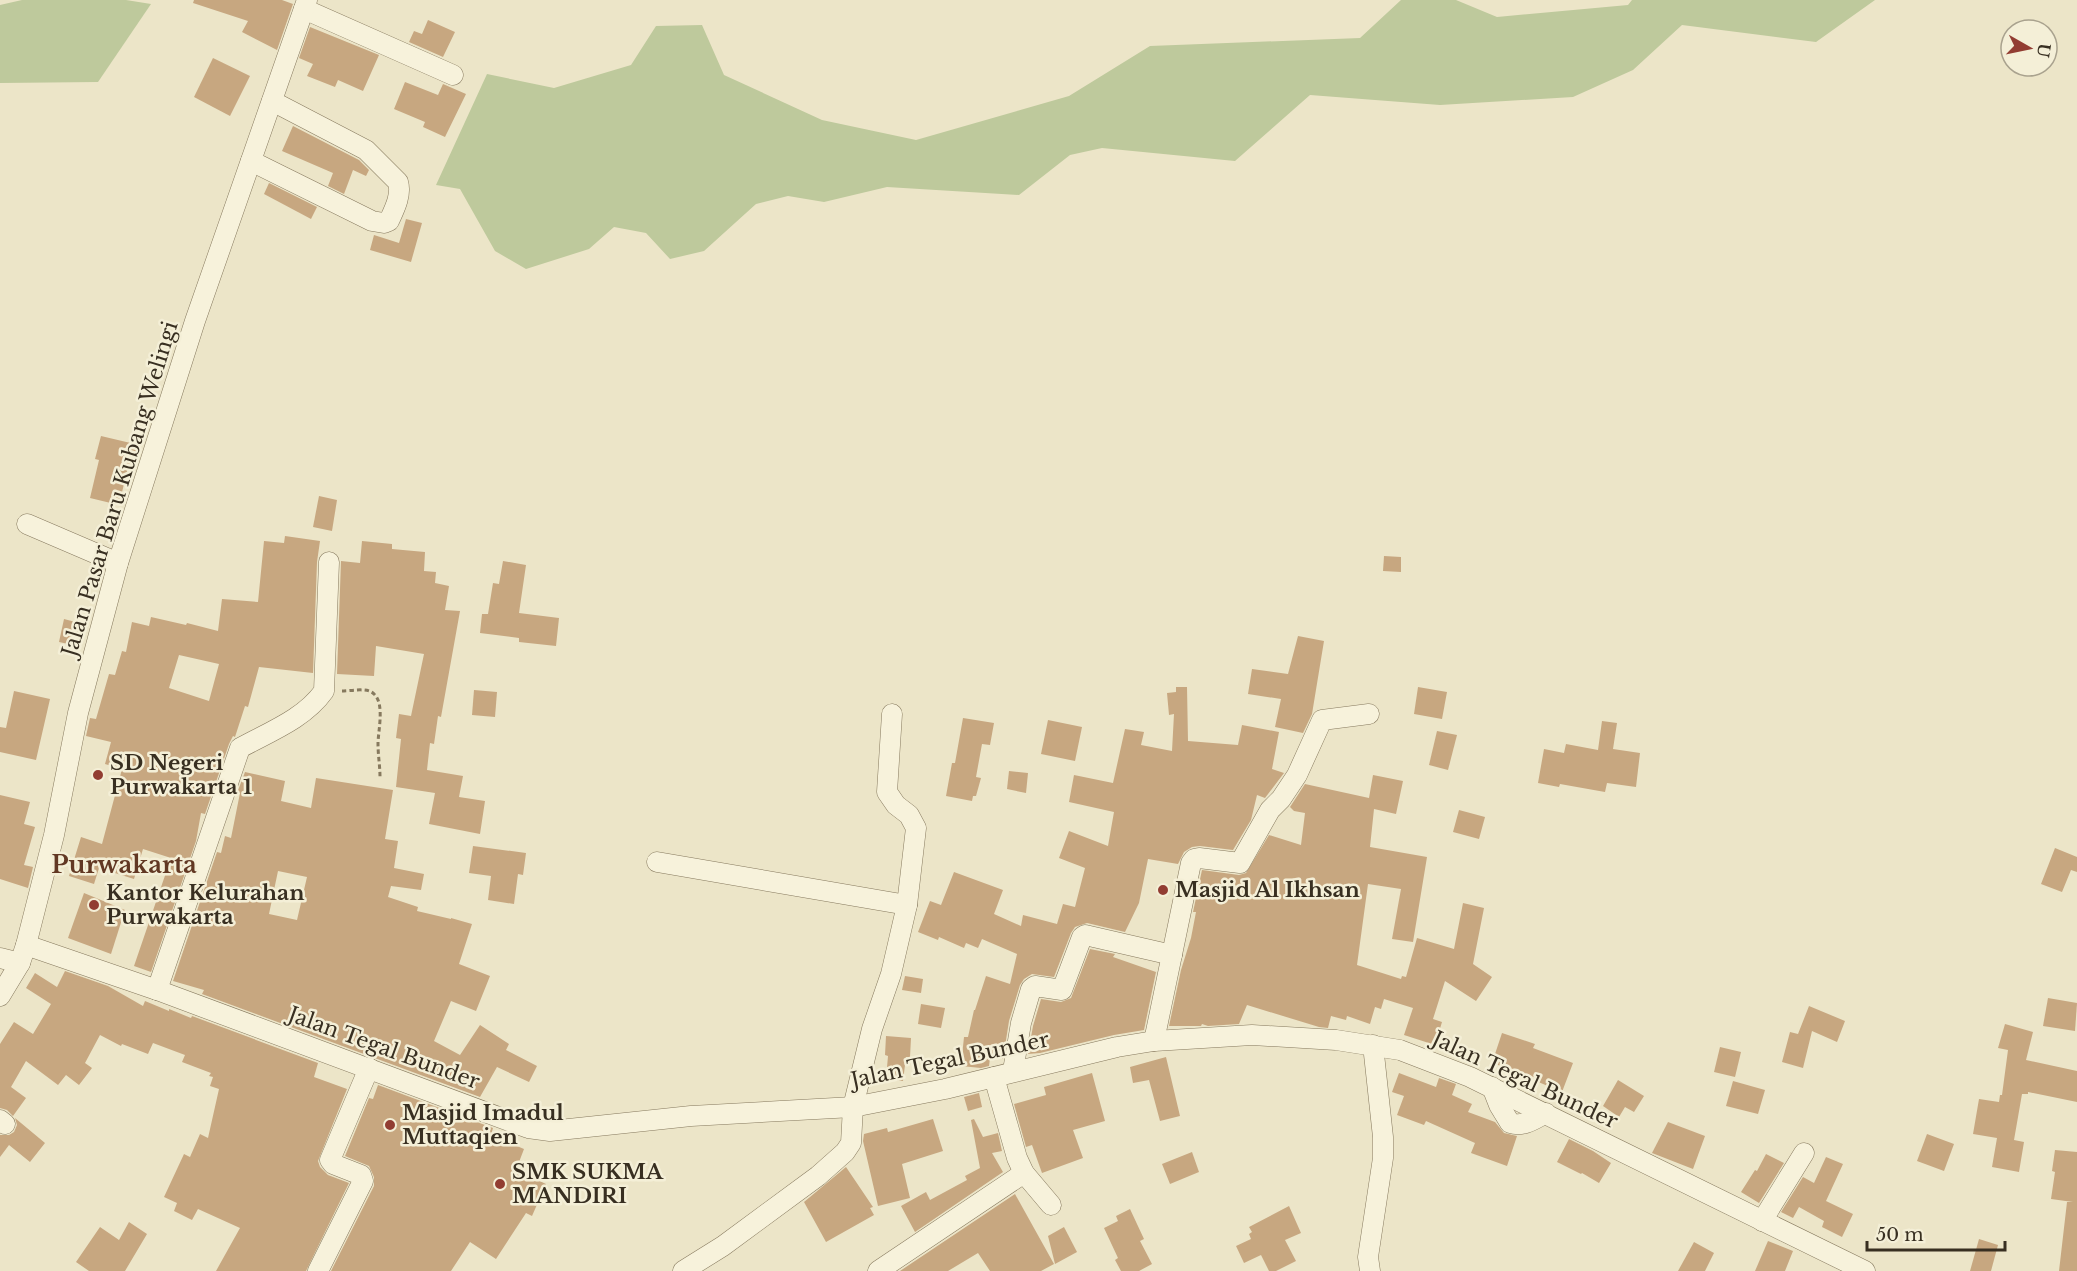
<svg xmlns="http://www.w3.org/2000/svg" width="2077" height="1271" viewBox="0 0 2077 1271" font-family="'Libre Baskerville',serif">
<style>
.green{fill:#bec99c}
.building{fill:#c7a780;fill-rule:evenodd}
.lines{fill:none;stroke-linecap:round;stroke-linejoin:round}
.minor-casing{stroke:#86795e;stroke-width:21}
.path{stroke:#86795e;stroke-width:3;stroke-dasharray:4.5 3;stroke-linecap:butt}
.minor{stroke:#f7f2db;stroke-width:20}
.poi-dot{fill:#923d32;stroke:#f4efd7;stroke-width:2}
.labels{text-anchor:middle;dominant-baseline:central;stroke-width:5;stroke-linejoin:round;paint-order:stroke}
.street-label{font-size:21px;fill:#382f21;stroke:#f4efd7}
.poi-label{font-size:21px;font-weight:bold;fill:#382f21;stroke:#f4efd7;text-anchor:start}
.quarter-label{font-size:24px;font-weight:bold;fill:#623823;stroke:#f4efd7}
</style>
<rect width="100%" height="100%" fill="#ece5c8"/>
<g class="green">
<path d="M22,0H126L151,4L98,82L0,83V5Z"/>
<path d="M1401,0H1456L1497,17L1628,5L1632,0H1875L1816,42L1682,25L1633,70L1573,97L1440,105L1310,95L1235,161L1102,148L1070,155L1019,195L887,187L824,202L788,196L756,204L704,251L670,259L646,233L614,227L589,249L526,269L495,251L460,189L436,185L487,74L554,88L631,65L656,26L702,25L724,75L822,120L916,140L1069,96L1150,46L1360,38Z"/>
</g>
<g class="building">
<path d="M194,0H282L293,4L277,50L242,32L248,21L193,3Z"/>
<path d="M428,20L455,32L443,57L409,42L414,31L422,34Z"/>
<path d="M310,27L379,55L363,91L338,80L335,87L307,76L313,64L299,58Z"/>
<path d="M213,58L250,76L230,116L194,97Z"/>
<path d="M405,82L438,95L443,84L466,94L445,137L423,127L425,122L394,109Z"/>
<path d="M293,126L359,160L369,170L366,176L353,170L344,194L328,186L333,173L282,151Z"/>
<path d="M269,183L317,207L311,219L264,194Z"/>
<path d="M406,219L422,223L411,262L370,250L374,235L399,243Z"/>
<path d="M101,436L139,445L133,468L128,467L119,505L90,498L99,460L95,459Z"/>
<path d="M319,496L337,500L332,531L313,527Z"/>
<path d="M285,536L320,541L317,562L313,673L259,667L248,707L245,706L235,737L233,736L229,744L205,814L201,813L196,841L151,972L134,966L171,858L143,849L134,879L99,868L94,884L69,876L81,837L102,844L122,769L105,764L111,742L86,736L90,718L96,719L109,674L115,675L122,651L126,652L132,622L149,626L151,617L186,625L187,623L218,631L222,599L258,602L264,541L284,543ZM179,655L219,664L209,701L169,688Z"/>
<path d="M362,541L392,544V549L425,552L424,571L436,572L435,583L449,586L445,610L460,611L441,717L438,716L434,744L430,743L427,770L463,776L459,797L485,801L480,834L429,824L435,793L396,787L401,739L396,738L399,714L411,716L424,654L376,646L374,676L337,674L341,561L360,563Z"/>
<path d="M1384,556L1401,557V572L1383,571Z"/>
<path d="M503,561L526,565L519,613L559,618L556,646L519,642V638L480,633L482,614H488L493,583L499,584Z"/>
<path d="M64,619L83,624L78,646L59,642Z"/>
<path d="M1298,636L1324,641L1312,714L1303,733L1275,727L1281,699L1248,694L1252,669L1288,674Z"/>
<path d="M1176,687H1187L1188,741L1238,745L1242,725L1279,732L1272,769L1284,773L1265,798L1257,795L1251,820L1233,850L1200,846L1192,847L1184,852L1178,864L1148,859L1139,903L1125,932L1087,923L1075,927L1071,933L1054,977L1032,974L1024,979L1020,985L1009,1021L1003,1059L990,1058L989,1066L981,1068L961,1066L964,1037H968L974,1010H975L986,976L1010,984L1017,954L982,939L978,948L966,943L964,948L939,937L938,940L918,932L930,901L941,905L954,872L1003,890L994,914L1021,926L1023,915L1057,924L1063,904L1075,907L1085,868L1059,858L1069,831L1108,846L1114,812L1069,802L1074,775L1113,783L1125,729L1144,732L1141,745L1172,751L1174,714L1169,715L1167,693L1176,692Z"/>
<path d="M1418,687L1447,692L1442,719L1414,714Z"/>
<path d="M474,690L497,692L495,717L472,715Z"/>
<path d="M14,691L50,699L36,760L0,752V727L6,728Z"/>
<path d="M963,718L994,723L990,745L982,744L976,777L981,778L976,796H973L972,801L946,796L952,763H955Z"/>
<path d="M1048,720L1082,727L1075,761L1041,754Z"/>
<path d="M1602,721L1617,723L1613,749L1640,753L1636,787L1607,783L1605,792L1560,784L1559,787L1538,783L1544,749L1564,753L1566,744L1598,750Z"/>
<path d="M1437,731L1457,735L1448,770L1429,765Z"/>
<path d="M1009,771L1028,773L1026,793L1007,789Z"/>
<path d="M245,772L285,781L281,801L311,808L316,778L393,790L385,839L398,841L394,868L424,874L421,890L391,886L388,897L418,907L417,911L451,919V918L472,924L459,964L490,976L476,1011L451,1001L434,1041L460,1055L480,1025L509,1044L506,1050L537,1066L529,1082L497,1067L480,1097L202,994L204,990L173,981L217,852L221,853L225,836L231,838L240,793H237ZM278,871L307,877L297,920L269,914Z"/>
<path d="M1373,775L1403,781L1396,814L1374,809L1370,847L1427,857L1413,942L1392,939L1401,889L1368,884L1357,965L1401,979L1402,976L1406,977L1417,938L1454,949L1463,903L1484,908L1473,964L1492,977L1476,1001L1445,981L1433,1019L1442,1022L1435,1045L1404,1035L1413,1008L1384,999L1381,1009L1375,1007L1370,1024L1347,1016L1346,1020L1331,1016L1328,1028L1319,1027L1247,1005L1239,1024L1208,1026L1202,1024L1201,1026H1169L1181,970L1191,938L1196,912H1193L1202,870L1239,875L1246,873L1269,835L1301,845L1305,813L1294,811L1290,807L1305,784L1369,798Z"/>
<path d="M0,795L30,802L24,824L35,827L24,865L33,867L28,888L0,879Z"/>
<path d="M1459,810L1485,817L1479,839L1453,832Z"/>
<path d="M473,846L526,853L523,875L518,874L514,904L488,900L491,876L469,873Z"/>
<path d="M2055,848L2077,857V872L2071,870L2062,892L2041,884Z"/>
<path d="M84,893L125,910L111,954L68,938Z"/>
<path d="M1090,949L1115,954L1113,957L1156,972L1144,1030L1114,1035L1040,1053L1028,1054L1033,1026L1041,999L1061,1002L1071,998Z"/>
<path d="M65,971L108,986L143,1006L145,1001L169,1011V1009L191,1018L192,1016L318,1063L314,1077L347,1089L318,1161L320,1167L328,1175L349,1183L306,1271H216L240,1228L198,1209L192,1220L174,1211L177,1203L164,1197L184,1154L190,1157L200,1134L208,1138L219,1089L210,1086L213,1077L209,1076L211,1073L182,1062L185,1055L153,1043L148,1054L122,1044L121,1046L100,1035L85,1063L92,1068L79,1085L66,1075L58,1085L26,1061L11,1087L26,1098L13,1116L7,1110L0,1108V1044L14,1022L33,1034L51,1004L26,988L35,973L57,987Z"/>
<path d="M905,976L923,979L921,993L902,990Z"/>
<path d="M2048,998L2077,1003L2075,1031L2043,1026Z"/>
<path d="M921,1004L945,1008L941,1028L918,1024Z"/>
<path d="M1809,1006L1845,1021L1837,1042L1812,1031L1803,1068L1782,1062L1790,1032L1798,1034Z"/>
<path d="M2005,1024L2033,1032L2026,1060L2077,1071V1102L2028,1092V1094H2022L2014,1140L2024,1142L2019,1172L1992,1167L1997,1138L1973,1134L1979,1099L1999,1102L2000,1095H2002L2008,1050L1998,1048Z"/>
<path d="M1502,1033L1535,1044L1533,1048L1573,1063L1562,1092L1536,1081L1537,1078L1492,1063Z"/>
<path d="M886,1036L911,1038L910,1057H906L903,1081L886,1079L888,1056L885,1055Z"/>
<path d="M1720,1047L1741,1052L1735,1077L1714,1072Z"/>
<path d="M1166,1057L1180,1116L1160,1121L1149,1080L1133,1083L1130,1067Z"/>
<path d="M1092,1073L1105,1121L1073,1130L1083,1158L1042,1173L1032,1145L1026,1147L1014,1104L1046,1095L1044,1087Z"/>
<path d="M1399,1073L1436,1087L1439,1078L1456,1084L1452,1095L1472,1104L1468,1112L1495,1122L1504,1133L1517,1136L1507,1166L1471,1153L1475,1143L1426,1121L1424,1125L1397,1115L1404,1096L1392,1092Z"/>
<path d="M1618,1080L1644,1096L1634,1112L1625,1107L1619,1117L1603,1106Z"/>
<path d="M1733,1081L1765,1090L1758,1114L1726,1106Z"/>
<path d="M378,1085L493,1128L491,1135L524,1149L516,1170L546,1184L532,1216L526,1213L496,1259L470,1242L451,1271H331L374,1186V1177L369,1166L345,1156L369,1098L373,1099Z"/>
<path d="M979,1093L982,1107L968,1111L964,1097Z"/>
<path d="M15,1118L45,1143L30,1162L9,1145L0,1157V1135H9L14,1132L17,1125Z"/>
<path d="M933,1119L943,1151L902,1164L910,1198L878,1206L863,1141L864,1134L887,1128L888,1132Z"/>
<path d="M974,1119L983,1137L998,1133L1002,1151L992,1153L1003,1172L915,1232L901,1206L926,1192L930,1200L967,1180L965,1176L980,1168L971,1120Z"/>
<path d="M1668,1122L1705,1136L1693,1169L1652,1153Z"/>
<path d="M1927,1134L1954,1144L1944,1171L1917,1161Z"/>
<path d="M1569,1139L1593,1151L1611,1163L1599,1183L1582,1173L1581,1174L1557,1162Z"/>
<path d="M2055,1150L2077,1152V1271H2059L2067,1202H2073L2051,1199L2055,1172L2052,1171Z"/>
<path d="M1192,1152L1199,1172L1170,1184L1162,1164Z"/>
<path d="M1766,1154L1784,1163L1759,1203L1741,1192L1755,1170L1757,1171Z"/>
<path d="M1826,1157L1843,1164L1826,1201L1853,1214L1842,1237L1822,1227L1824,1221L1799,1207L1793,1218L1781,1212L1803,1177L1814,1183Z"/>
<path d="M846,1167L873,1207L870,1208L874,1215L826,1242L804,1202Z"/>
<path d="M1015,1194L1054,1264L1041,1271H990L978,1253L948,1271H900Z"/>
<path d="M1289,1206L1301,1233L1285,1240L1296,1261L1276,1271H1269L1261,1255L1244,1263L1236,1246L1251,1239L1249,1234L1252,1232L1249,1227Z"/>
<path d="M1130,1209L1144,1239L1140,1241L1152,1264L1139,1271H1121L1115,1260L1118,1258L1104,1228L1118,1221L1116,1216Z"/>
<path d="M129,1222L147,1234L125,1271H89L76,1262L100,1227L119,1240Z"/>
<path d="M1064,1227L1077,1252L1055,1264L1048,1236Z"/>
<path d="M1979,1239L1998,1245L1991,1271H1970Z"/>
<path d="M1768,1241L1793,1251L1785,1271H1755Z"/>
<path d="M1694,1242L1714,1253L1705,1271H1678Z"/>
</g>
<g class="lines">
<g class="minor-casing">
<g id="minor">
<path d="M304,9L453,75"/>
<path d="M251,161L372,221L384,223L389,221C394,210 402,195 398,182L366,150L272,101"/>
<path d="M27,524L118,563"/>
<path d="M657,862L907,905"/>
<path d="M26,945L157,990L528,1128L550,1131L691,1116L853,1107L945,1089L1117,1047L1154,1041L1252,1035L1336,1040L1400,1050L1470,1077L1865,1271"/>
<path d="M0,958L20,963"/>
<path d="M157,990L240,748C269,732 304,719 324,691L329,562"/>
<path d="M0,996L20,963L26,945L54,835L78,713L118,563L195,321L307,0"/>
<path d="M1154,1041L1191,863L1194,859L1199,858L1240,863L1270,810L1281,799L1297,775L1322,720L1369,714"/>
<path d="M1013,1071L1021,1023L1031,989L1035,986L1062,990L1082,937L1085,935L1172,955"/>
<path d="M994,1077L1017,1158L1024,1173L1051,1205"/>
<path d="M1492,1087L1499,1105L1510,1123C1524,1127 1533,1120 1546,1113"/>
<path d="M0,1120L5,1124"/>
<path d="M1762,1221L1804,1153"/>
<path d="M318,1271L363,1181L361,1175L333,1164L330,1160L369,1068"/>
<path d="M683,1271L723,1246L818,1176L845,1152L851,1143L853,1107L872,1029L891,974L907,905L916,828L909,815L896,805L887,792L892,714"/>
<path d="M878,1271L1024,1173"/>
<path d="M1370,1271L1368,1257L1383,1158V1137L1373,1045"/>
</g>
</g>
<path class="path" d="M342,691C351,691 368,687 374,694C385,704 378,731 378,744C378,755 380,766 380,777"/>
<use href="#minor" class="minor"/>
</g>
<g class="poi-dot">
<circle cx="98" cy="775" r="6"/>
<circle cx="1163" cy="890" r="6"/>
<circle cx="94" cy="905" r="6"/>
<circle cx="390" cy="1125" r="6"/>
<circle cx="500" cy="1184" r="6"/>
</g>
<g class="labels">
<g class="street-label">
<text transform="translate(120 489) rotate(-73)">Jalan Pasar Baru Kubang Welingi</text>
<text transform="translate(384 1048) rotate(20)">Jalan Tegal Bunder</text>
<text transform="translate(950 1060) rotate(-12)">Jalan Tegal Bunder</text>
<text transform="translate(1525 1080) rotate(25)">Jalan Tegal Bunder</text>
</g>
<g class="poi-label">
<text x="110" y="763">SD Negeri<tspan x="110" dy="24">Purwakarta 1</tspan></text>
<text x="1175" y="890">Masjid Al Ikhsan</text>
<text x="106" y="893">Kantor Kelurahan<tspan x="106" dy="24">Purwakarta</tspan></text>
<text x="402" y="1113">Masjid Imadul<tspan x="402" dy="24">Muttaqien</tspan></text>
<text x="512" y="1172">SMK SUKMA<tspan x="512" dy="24">MANDIRI</tspan></text>
</g>
<g class="quarter-label">
<text x="124" y="864">Purwakarta</text>
</g>
</g>
<g transform="translate(2029 48) rotate(99)"><circle r="28" fill="#f4efd7" stroke="#a9a28e" stroke-width="1.5"/>
<path d="M0-4.5L10 22L0 15L-10 22Z" fill="#923d32"/>
<text y="-9" font-size="16" font-weight="bold" text-anchor="middle" fill="#382f21">U</text>
</g>
<path d="M1867 1241v9h138v-9" fill="none" stroke="#382f21" stroke-width="3"/>
<text x="1876" y="1241" font-size="18" fill="#382f21" stroke="#f4efd7" stroke-width="4.5" paint-order="stroke">50 m</text>
</svg>
